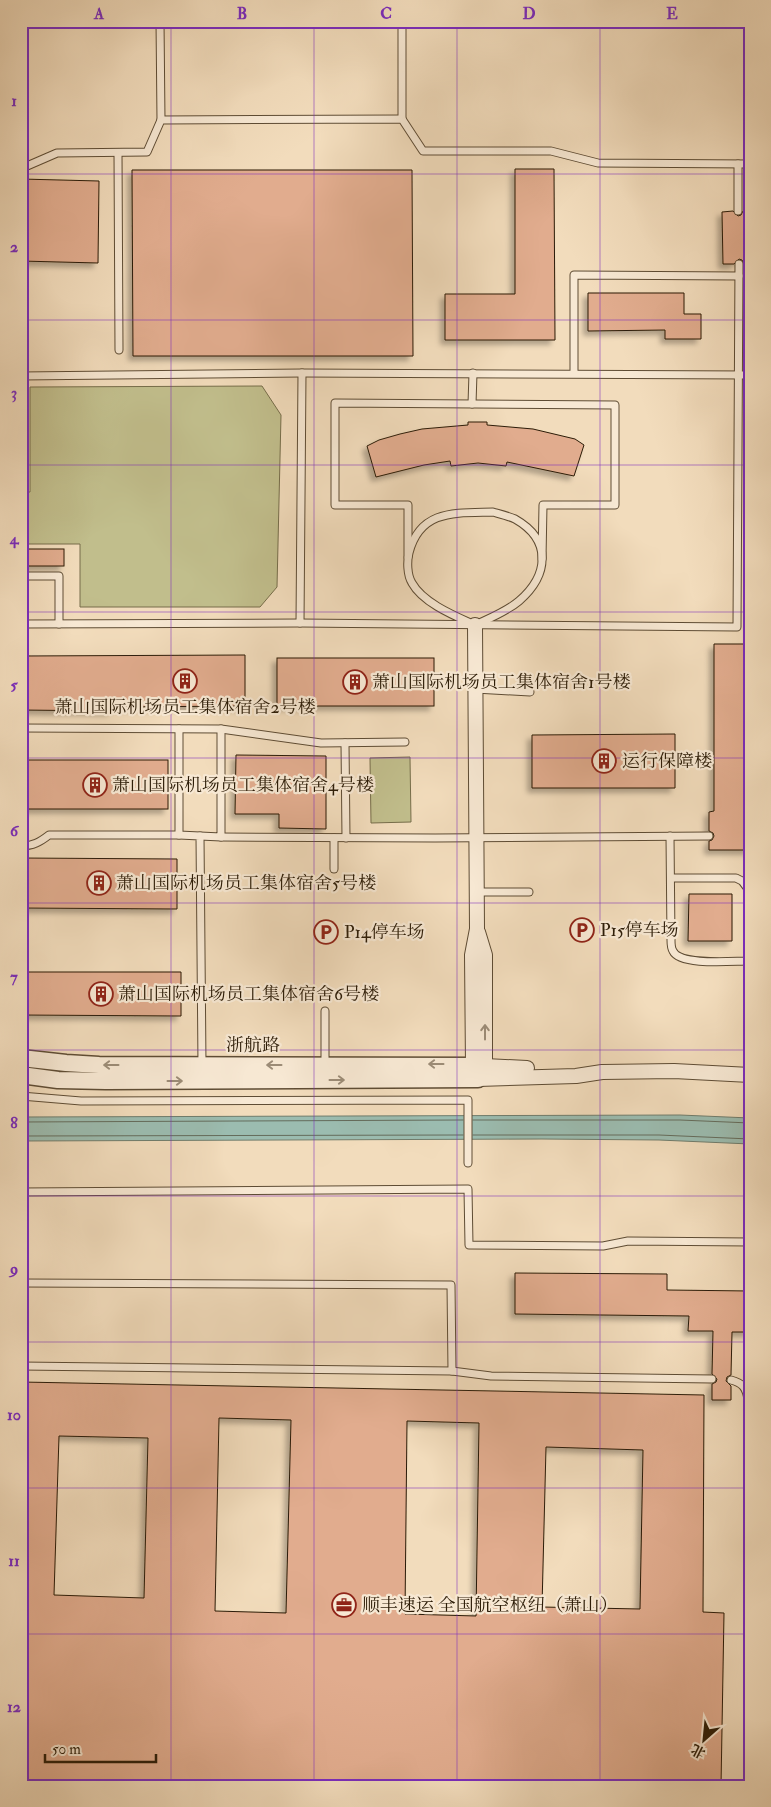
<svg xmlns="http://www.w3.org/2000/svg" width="771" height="1807" viewBox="0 0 771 1807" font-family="'IM FELL Double Pica','Noto Serif SC',serif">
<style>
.green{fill:#c1be8c;stroke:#766d4a}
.water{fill:#9bbcb0;stroke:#6f7c6c}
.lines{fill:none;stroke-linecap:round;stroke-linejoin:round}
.shore{stroke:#646c5c;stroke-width:1}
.building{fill:#e1ac8e;stroke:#2c1c07;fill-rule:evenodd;filter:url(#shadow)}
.service-casing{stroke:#5e4c34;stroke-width:9}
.minor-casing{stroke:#5e4c34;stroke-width:16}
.tertiary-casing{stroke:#5e4c34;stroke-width:19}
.service{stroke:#f7e8d3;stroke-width:7}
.minor{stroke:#f7e8d3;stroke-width:14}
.tertiary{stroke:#f7e8d3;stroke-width:16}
.oneway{stroke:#9c8c77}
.grid{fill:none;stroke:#7b2cbf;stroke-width:1;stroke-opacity:0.55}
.labels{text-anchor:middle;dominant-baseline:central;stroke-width:4.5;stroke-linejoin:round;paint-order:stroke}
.poi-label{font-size:18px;fill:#2c1c07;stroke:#f7e8d3;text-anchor:start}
.street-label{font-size:18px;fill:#2c1c07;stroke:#f7e8d3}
.neatline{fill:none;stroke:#7b2cbf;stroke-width:2}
.grid-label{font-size:16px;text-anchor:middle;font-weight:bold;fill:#7b2cbf}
</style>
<defs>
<filter id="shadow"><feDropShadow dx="-4.5" dy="4.5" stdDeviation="2.5" flood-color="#0004"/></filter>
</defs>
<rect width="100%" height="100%" fill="#f2dcbc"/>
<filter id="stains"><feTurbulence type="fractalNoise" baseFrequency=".004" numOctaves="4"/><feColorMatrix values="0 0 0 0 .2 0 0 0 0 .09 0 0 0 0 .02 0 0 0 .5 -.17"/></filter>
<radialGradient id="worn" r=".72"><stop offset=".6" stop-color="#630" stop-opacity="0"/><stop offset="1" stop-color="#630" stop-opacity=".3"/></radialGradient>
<g class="green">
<path d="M262,386L281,415L277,587L260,607H80V544H21V492H30V387Z"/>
<path d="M410,757L411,822L371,823L370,758Z"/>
</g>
<path class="water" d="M680,1115L750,1118V1144L659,1140L542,1139L21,1141V1117Z"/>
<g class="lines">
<g class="shore">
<path d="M473,1120H680L750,1123"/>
<path d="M21,1122L463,1120"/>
<path d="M473,1135H659L750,1139"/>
<path d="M21,1136L463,1135"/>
</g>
</g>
<g class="building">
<path d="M515,169H554L555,340H445V294H515Z"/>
<path d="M132,170H412L413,356H133Z"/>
<path d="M21,179L99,181L98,263L21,261Z"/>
<path d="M733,211L738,216L741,215L743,211H750V263L744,264L742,260L739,259L734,264H723L722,212Z"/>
<path d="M588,293H684V314H701V339H665V330L588,331Z"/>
<path d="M468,422H487V425L533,429L575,439L584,445L574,476L507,462L506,466L478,463L451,466L450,461L424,465L376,477L367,446L379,440L400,434L422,429L468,425Z"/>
<rect x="21" y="549" width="43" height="17"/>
<path d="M714,644H750V850H709V841L712,840L714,836L713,833L709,831V812L714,811Z"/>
<path d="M245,655V706L112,707V711L21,710V656Z"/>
<rect x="277" y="658" width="157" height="48"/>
<path d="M675,734V788H532V735Z"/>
<path d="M236,755L326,756V829L279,828V814H235Z"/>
<rect x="21" y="760" width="147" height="49"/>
<path d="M21,858L177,859V909L21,908Z"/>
<path d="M689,894H732V941H688Z"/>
<path d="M21,972H181V1016L21,1015Z"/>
<path d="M515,1273L667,1274V1290L750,1291V1332H732L731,1375L727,1377L726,1381L731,1386V1400H712V1384L716,1382L717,1379L712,1374L713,1331H688L689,1316L515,1314Z"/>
<path d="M21,1382L704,1395L703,1612L724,1613L721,1786H21ZM219,1418L291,1420L286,1613L215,1611ZM407,1421L479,1423L476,1616L405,1614ZM59,1436L148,1438L144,1598L54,1595ZM546,1447L643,1450L640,1609L542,1607Z"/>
</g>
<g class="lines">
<g class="service-casing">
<g id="service">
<path d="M160,21L161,120"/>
<path d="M402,119V21"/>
<path d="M118,153L119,350"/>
<path d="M738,164V211"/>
<path d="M21,166H27L57,153L147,152L161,120L402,119L423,151H551L598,163L750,164"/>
<path d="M574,373V275L739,276"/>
<path d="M21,376L302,373L750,375"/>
<path d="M472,404L473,373"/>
<path d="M493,512C500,514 508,516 515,519C552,540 549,575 519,601C506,612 490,618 475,625C455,616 423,603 412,583C407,575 407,561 409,553C420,509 456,513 493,512Z"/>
<path d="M408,557V505H335V403L615,405V505H543L542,559"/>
<path d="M300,623L302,373"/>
<path d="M21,624L300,623L737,627L739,264"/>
<path d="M24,624L23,576H59V624"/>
<path d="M475,689L530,692"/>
<path d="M21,728L221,729L321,743L405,742"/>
<path d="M179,729V835L200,836L202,1065"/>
<path d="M345,743L346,838"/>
<path d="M200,836L221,837V729"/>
<path d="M670,836L671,940C671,943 671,948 673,951C680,966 732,961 748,961V889L742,881L736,878H671"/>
<path d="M221,837L435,838L709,836"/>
<path d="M21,846C33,846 40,842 49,835H179"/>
<path d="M334,869V838"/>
<path d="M476,892H529"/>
<path d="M748,961L750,1003"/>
<path d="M325,1011V1065"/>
<path d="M21,1096L81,1101L468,1100V1163"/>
<path d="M21,1192L468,1189L469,1245L603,1246L628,1241L750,1242"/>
<path d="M21,1283L451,1285L452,1371"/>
<path d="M21,1366L452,1371L491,1376L712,1379"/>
<path d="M731,1380C743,1383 746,1388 748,1399V1487"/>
</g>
</g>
<g class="minor-casing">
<g id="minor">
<path d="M475,625L477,929L472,955L473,1065L477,1076"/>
<path d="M478,932L485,955V1066L481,1074"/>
<path d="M485,1066L527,1068"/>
<path d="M478,1079L576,1076L602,1072L674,1071L750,1075"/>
</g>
</g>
<g class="tertiary-casing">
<g id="tertiary">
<path d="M21,1058L66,1063L99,1065L485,1066"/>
<path d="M21,1075L58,1080L106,1081L478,1079"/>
</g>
</g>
<use href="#service" class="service"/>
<use href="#minor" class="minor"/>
<use href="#tertiary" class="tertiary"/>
</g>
<defs><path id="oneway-shaft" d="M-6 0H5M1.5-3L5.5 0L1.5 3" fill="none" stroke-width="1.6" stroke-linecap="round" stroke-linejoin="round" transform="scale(1.25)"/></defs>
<g class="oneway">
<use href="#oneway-shaft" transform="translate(485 1032) rotate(-90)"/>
<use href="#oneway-shaft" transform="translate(436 1064) rotate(-180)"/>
<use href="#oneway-shaft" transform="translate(111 1065) rotate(-180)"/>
<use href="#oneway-shaft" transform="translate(274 1065) rotate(180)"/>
<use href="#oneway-shaft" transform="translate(337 1080)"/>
<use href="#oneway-shaft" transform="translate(175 1081)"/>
</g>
<path class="grid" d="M171,21V1786M314,21V1786M457,21V1786M600,21V1786M21,174H750M21,320H750M21,465H750M21,612H750M21,758H750M21,903H750M21,1050H750M21,1196H750M21,1342H750M21,1488H750M21,1634H750"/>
<defs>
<g id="building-ring" transform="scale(1.25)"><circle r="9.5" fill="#f7e8d3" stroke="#8f2418" stroke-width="1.5"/><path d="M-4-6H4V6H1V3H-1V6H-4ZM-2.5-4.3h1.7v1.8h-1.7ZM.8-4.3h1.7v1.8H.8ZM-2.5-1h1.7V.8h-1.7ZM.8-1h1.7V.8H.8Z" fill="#8f2418"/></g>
<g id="parking-ring" transform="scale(1.25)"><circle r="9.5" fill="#f7e8d3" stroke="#8f2418" stroke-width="1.5"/><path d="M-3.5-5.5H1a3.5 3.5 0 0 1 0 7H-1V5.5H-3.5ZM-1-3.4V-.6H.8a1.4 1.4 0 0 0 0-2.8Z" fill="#8f2418"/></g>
<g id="office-ring" transform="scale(1.25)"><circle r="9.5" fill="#f7e8d3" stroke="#8f2418" stroke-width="1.5"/><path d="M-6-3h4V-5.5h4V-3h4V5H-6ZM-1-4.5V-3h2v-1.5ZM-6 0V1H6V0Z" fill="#8f2418"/></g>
</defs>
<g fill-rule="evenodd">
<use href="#building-ring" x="185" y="681"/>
<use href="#building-ring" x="355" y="682"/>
<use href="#building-ring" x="604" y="761"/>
<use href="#building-ring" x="95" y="785"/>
<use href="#building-ring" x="99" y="883"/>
<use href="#parking-ring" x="582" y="930"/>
<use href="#parking-ring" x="326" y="932"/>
<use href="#building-ring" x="101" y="994"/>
<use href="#office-ring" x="344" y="1605"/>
</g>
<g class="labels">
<g class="poi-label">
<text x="372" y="682">萧山国际机场员工集体宿舍1号楼</text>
<text x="185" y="707" text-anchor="middle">萧山国际机场员工集体宿舍2号楼</text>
<text x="622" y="761">运行保障楼</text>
<text x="112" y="785">萧山国际机场员工集体宿舍4号楼</text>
<text x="116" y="883">萧山国际机场员工集体宿舍5号楼</text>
<text x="600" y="930">P15停车场</text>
<text x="344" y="932">P14停车场</text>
<text x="118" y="994">萧山国际机场员工集体宿舍6号楼</text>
<text x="362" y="1605">顺丰速运 全国航空枢纽（萧山）</text>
</g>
<g class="street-label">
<text x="253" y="1045">浙航路</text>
</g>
</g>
<rect width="771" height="1807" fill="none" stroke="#f2dcbc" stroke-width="55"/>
<g transform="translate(704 1740) rotate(207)" stroke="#f7e8d3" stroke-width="4" paint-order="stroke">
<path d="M0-4L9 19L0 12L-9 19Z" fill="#2c1c07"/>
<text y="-8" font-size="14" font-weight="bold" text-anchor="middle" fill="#2c1c07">北</text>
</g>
<path d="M45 1754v8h111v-8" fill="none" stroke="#2c1c07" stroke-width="2.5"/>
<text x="52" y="1754" font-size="15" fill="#2c1c07" stroke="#f7e8d3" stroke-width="4" paint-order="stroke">50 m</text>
<rect x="28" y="28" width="716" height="1752" class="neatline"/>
<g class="grid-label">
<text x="99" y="19">A</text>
<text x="242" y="19">B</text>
<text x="386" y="19">C</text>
<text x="529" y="19">D</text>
<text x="672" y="19">E</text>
<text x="14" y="106">1</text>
<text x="14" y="252">2</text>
<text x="14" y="398">3</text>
<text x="14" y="544">4</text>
<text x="14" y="690">5</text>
<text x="14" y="836">6</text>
<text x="14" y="982">7</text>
<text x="14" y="1128">8</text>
<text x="14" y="1274">9</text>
<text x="14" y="1420">10</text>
<text x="14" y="1566">11</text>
<text x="14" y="1712">12</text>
</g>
<rect width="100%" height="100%" filter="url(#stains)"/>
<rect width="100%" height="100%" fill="url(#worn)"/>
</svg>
